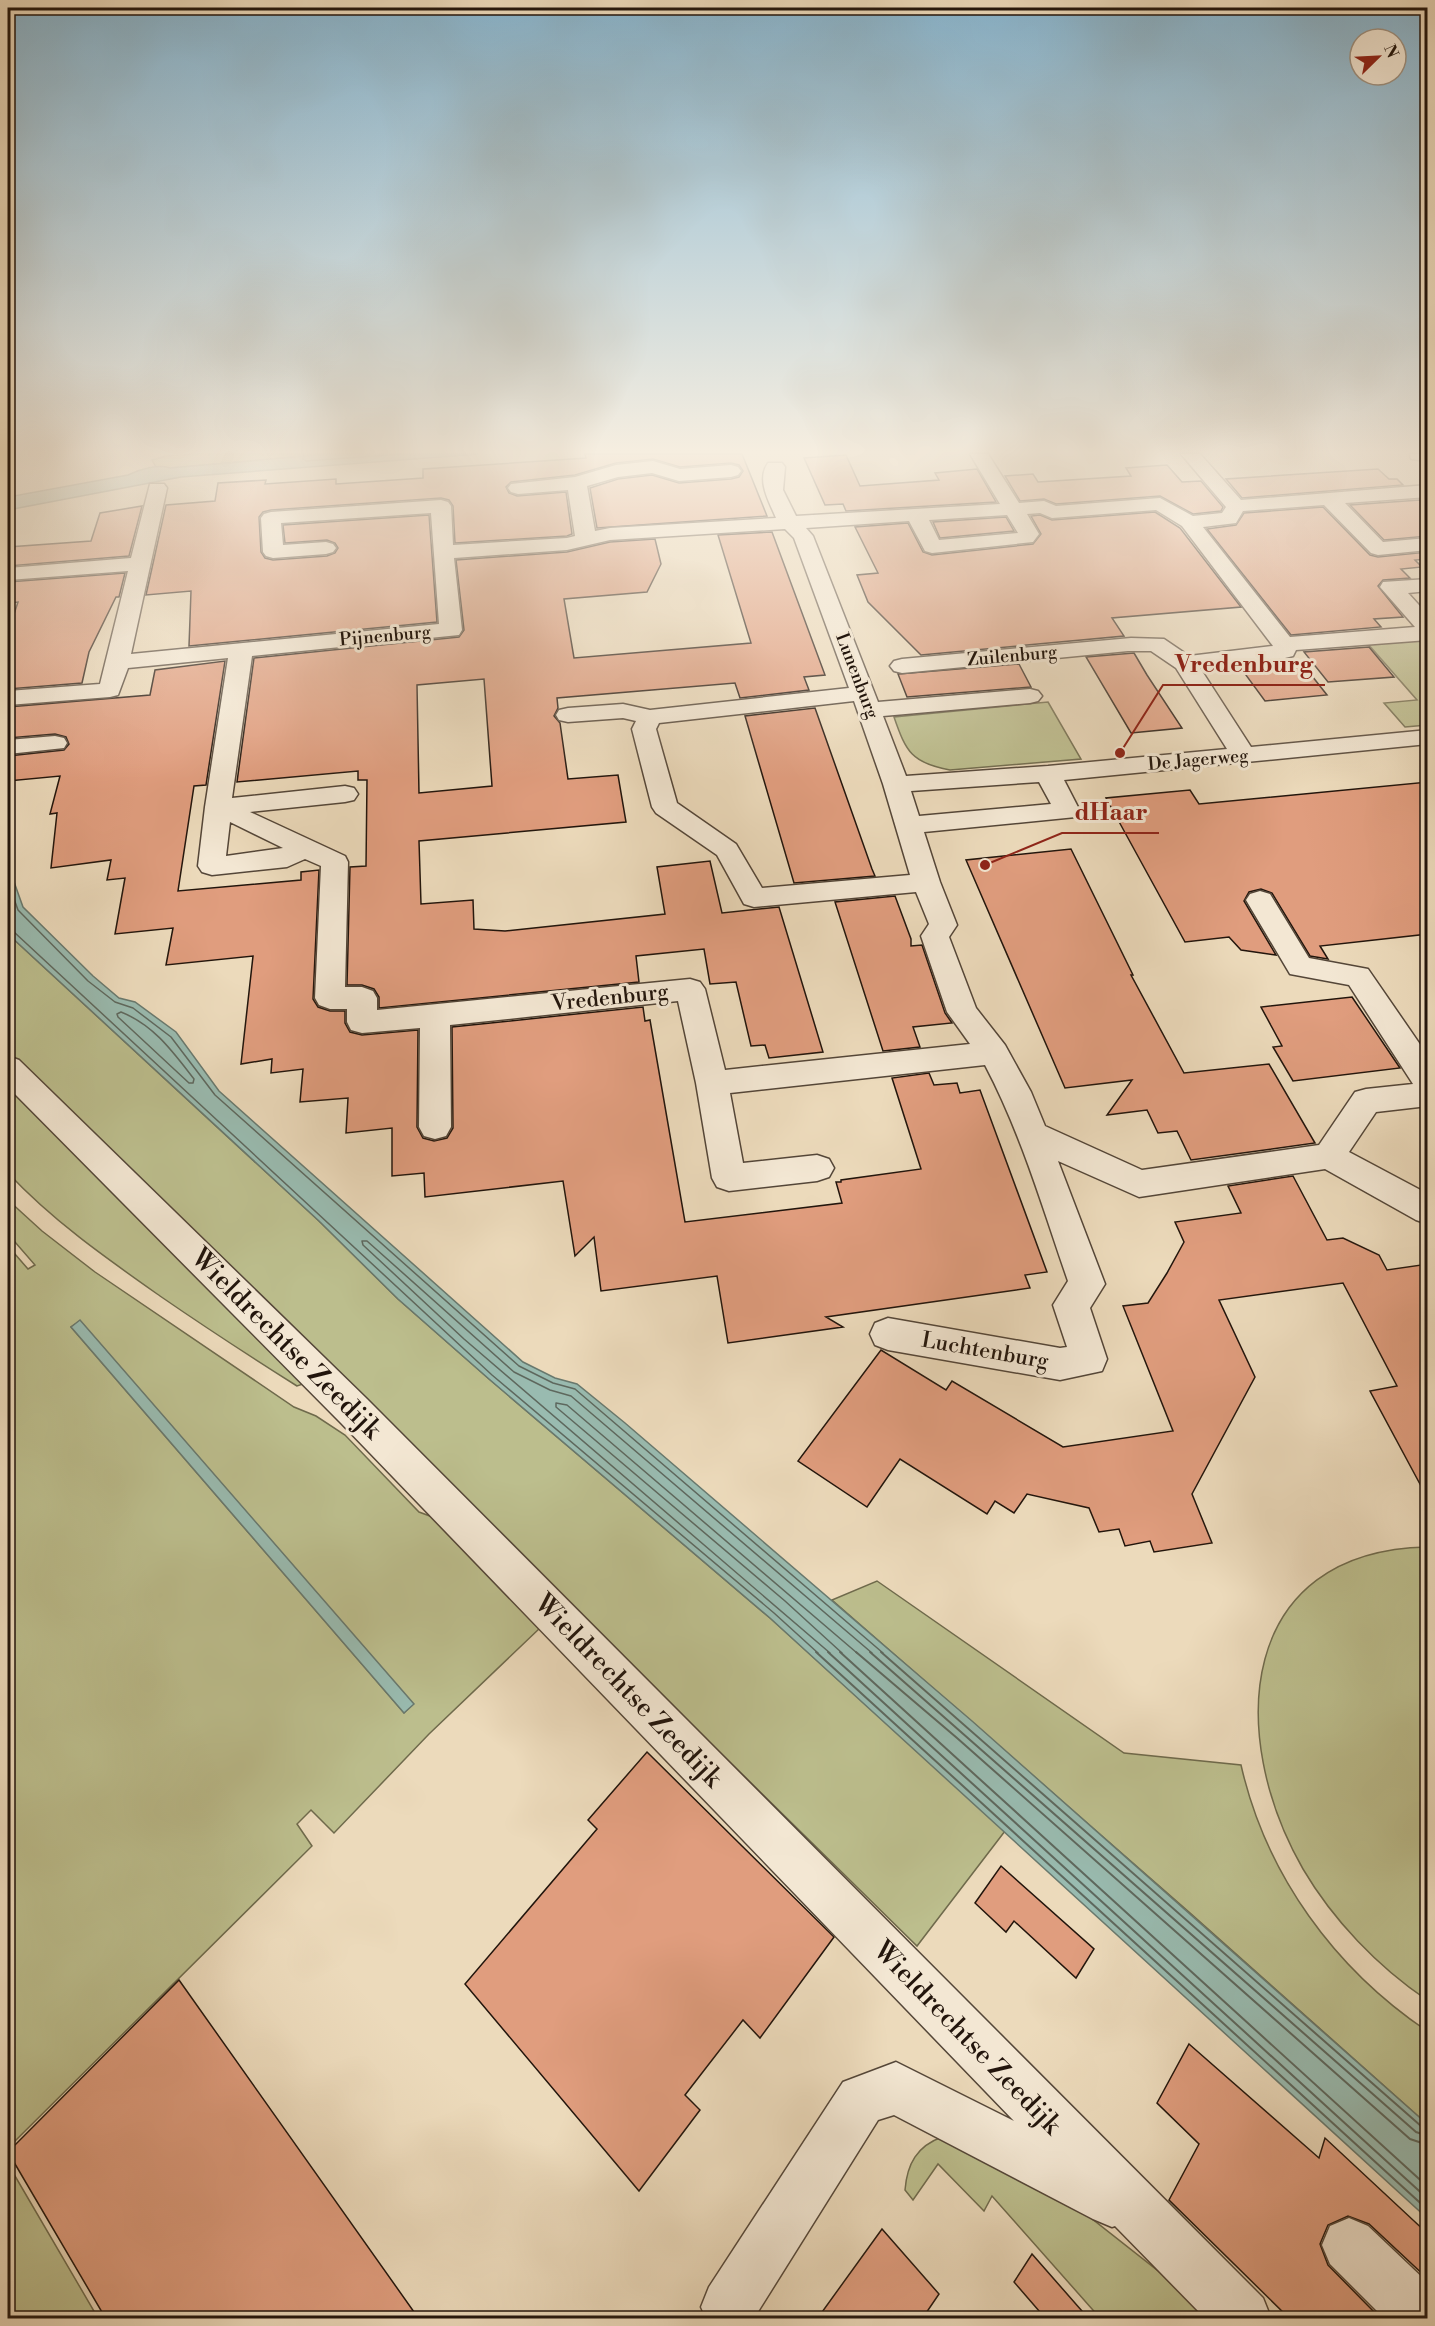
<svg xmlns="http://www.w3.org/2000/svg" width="1435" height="2326" viewBox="0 0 1435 2326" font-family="'Libre Bodoni',serif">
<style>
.green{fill:#bcbe8d;stroke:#6f6a4c;stroke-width:1.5;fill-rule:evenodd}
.water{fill:#99bbb0;stroke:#69796e;stroke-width:1.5}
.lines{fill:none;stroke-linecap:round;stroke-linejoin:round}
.shore-far1{stroke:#5e685e;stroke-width:1.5}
.shore{stroke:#5e685e;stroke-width:2}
.building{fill:#e09d7e;stroke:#22150c;stroke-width:1.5;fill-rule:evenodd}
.minor-casing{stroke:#544638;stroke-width:3}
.minor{fill:#f3e7d3;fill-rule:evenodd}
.labels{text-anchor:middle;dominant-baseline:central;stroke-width:6;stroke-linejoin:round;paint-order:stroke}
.far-street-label{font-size:18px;fill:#22150c;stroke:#f3e7d3}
.street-label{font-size:22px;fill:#22150c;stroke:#f3e7d3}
.near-street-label{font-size:27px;fill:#22150c;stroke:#f3e7d3}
.leader{fill:none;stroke:#8f2418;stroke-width:2}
.callout-dot{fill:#8f2418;stroke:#f3e7d3;stroke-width:2}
.callout-label{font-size:24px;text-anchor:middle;font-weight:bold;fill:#8f2418;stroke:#f3e7d3;stroke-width:6;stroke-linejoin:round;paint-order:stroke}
</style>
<rect width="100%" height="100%" fill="#ecdabb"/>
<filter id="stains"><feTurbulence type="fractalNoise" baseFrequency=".00333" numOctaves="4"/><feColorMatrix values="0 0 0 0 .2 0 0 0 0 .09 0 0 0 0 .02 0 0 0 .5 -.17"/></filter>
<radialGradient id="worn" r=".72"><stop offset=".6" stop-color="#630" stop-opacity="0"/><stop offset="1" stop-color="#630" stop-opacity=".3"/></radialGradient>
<g class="green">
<path d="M192,454H329L170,468L156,467L152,460L166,456Z"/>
<path d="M1419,639L1427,646V725L1405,727L1384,703L1417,700L1368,644Z"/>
<path d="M1048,702L1081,759L950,770C912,763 906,752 894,717Z"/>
<path d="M8,934L319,1221L398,1299L489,1379L770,1618L1005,1831L917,1946L8,1053Z"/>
<path d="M8,1082L303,1384L297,1386C251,1357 205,1327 160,1296C106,1258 53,1221 8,1173Z"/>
<path d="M8,1200L42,1231L95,1272L294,1407L316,1416L345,1435L419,1512L438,1519L541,1627L429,1734L334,1833L311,1810L297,1824L312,1846L8,2148V1246L28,1269L35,1265L8,1234ZM80,1321L413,1704L404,1713L71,1327Z"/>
<path d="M1427,1547H1428L1427,2000C1378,1967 1333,1920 1303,1869C1226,1735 1237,1551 1427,1547Z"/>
<path d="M877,1581L1124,1753L1241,1765C1266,1875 1335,1969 1427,2031V2124L1189,1912L832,1600Z"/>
<path d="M942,2137L1087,2215L1218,2318H1100L992,2196L984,2211L938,2164L913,2200L905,2190C907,2164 917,2146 942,2137Z"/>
<path d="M8,2164L98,2318H8Z"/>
</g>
<g class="water">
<path d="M329,454H479L181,477L8,510V497L128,475C140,469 158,464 170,468Z"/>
<path d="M8,865L23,907L93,976L119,998L135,1002L176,1032L219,1091L523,1362L555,1378L577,1384L625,1423L972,1721L1427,2124V2218L770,1618L489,1379L398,1299L319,1221L8,934Z"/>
<path d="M80,1320L414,1704L404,1713L71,1327Z"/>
</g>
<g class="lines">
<g class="shore-far1">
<path d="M303,454V459L306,461L402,454"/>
<path d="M8,882L18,910L88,981L115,1002L133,1008L171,1037L215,1095L519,1366L553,1383L575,1389L883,1653"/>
<path d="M8,930L14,932L492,1375L774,1613L818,1653"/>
<path d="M121,1012C154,1025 173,1052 194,1079L193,1083H189L118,1017L117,1014Z"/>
<path d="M830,1653L464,1339L363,1245L362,1241H367L514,1372L550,1390L571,1396L872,1653"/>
<path d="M842,1653L785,1601L556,1407V1403L567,1405L857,1653"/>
</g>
<g class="shore">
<path d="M816,1652L1428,2210"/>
<path d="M828,1652L1428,2199"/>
<path d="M840,1652L1428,2187"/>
<path d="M856,1652L957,1738L1410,2139L1428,2145"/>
<path d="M870,1652L1416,2132L1428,2136"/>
<path d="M881,1652L1421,2126L1428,2128"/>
</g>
</g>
<g class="building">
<path d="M585,454H742L767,516L597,528L590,488L618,479L652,475L679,483L731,479L739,477L743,471L739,465L731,463L680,467L653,459L616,463L575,475L511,482L506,487L509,493L517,496L566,492L572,534L567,536L455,543L453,506L449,500L441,498L271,510L263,512L259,517L261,552L265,558L273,560L327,556L335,553L338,548L335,543L327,540L285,543L283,525L429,515L437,622L189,646L191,591L146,595L166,505L215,501L218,483L266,480L265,484L336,479V484L423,478V469L586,458Z"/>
<path d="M846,455L860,486L939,480L935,473L977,469L996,502L846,511L843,504L825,505L804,458Z"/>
<path d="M1167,465L1182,482L1201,481L1223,507L1221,511L1193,514L1160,496L1056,504L1044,499L1020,501L1005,476L1033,474L1038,482L1131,476L1126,468Z"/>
<path d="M1378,469L1389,479H1397L1403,485L1242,498L1226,479Z"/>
<path d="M1420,500L1428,507V536L1384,540L1350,505Z"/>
<path d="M142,506L129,556L8,566V547L91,541L100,513Z"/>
<path d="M1323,507L1370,555L1378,557L1428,552V559L1415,560L1422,567L1401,569L1410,578L1383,580L1378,586L1403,617L1374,619L1381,627L1291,635L1207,529L1236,525L1244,513Z"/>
<path d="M1155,512L1180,528L1241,607L1112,618L1124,636L921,655L868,602L857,575L878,573L855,527L908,523L923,552L932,555L1033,544L1041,534L1031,516L1040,515L1052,520Z"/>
<path d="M1006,517L1014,531L940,538L933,522Z"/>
<path d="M772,532L825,675L804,677L809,690L740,698L735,683L557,698L558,708L554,716L560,723L568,779L618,775L626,822L419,841L421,904L473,900L474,929L505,931L665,914L657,867L710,861L722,913L779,907L823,1052L769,1058L765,1045L751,1046L736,982L710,984L704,949L636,956L639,982L379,1008V997L374,989L362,985H347L350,867L366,866L367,780H358V771L237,782L254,658L459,637L464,630L456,560L567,552L610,542L655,539L661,564L647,592L564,599L574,658L751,643L718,535ZM484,679L492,786L419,793L417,685Z"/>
<path d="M125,573L119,597H116L89,652L82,683L8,689V632L18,602L8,603V582Z"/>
<path d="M1369,647L1394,677L1328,682L1304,652Z"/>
<path d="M1134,653L1147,675L1182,728L1131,733L1086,657Z"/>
<path d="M225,661L206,785L194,786L178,891L301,880V872L319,870L313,999L318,1007L330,1011H345V1023L350,1032L362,1035L418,1030L417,1127L423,1138L434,1141L447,1138L453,1128L452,1027L643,1007L645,1021L650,1020L685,1222L842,1203L836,1182H841V1180L921,1169L892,1078L929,1073L934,1085L957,1083L960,1093L980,1090L1047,1272L1025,1275L1030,1288L826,1317L843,1327L728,1343L717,1276L601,1291L594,1237L575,1256L563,1181L425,1197L424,1173L392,1176V1128L346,1133L348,1098L300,1102L303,1069L271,1073L272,1059L241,1064L253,956L166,965L173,928L115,934L125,878L107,880L111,860L51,868L57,813L50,814L60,776L8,781V756L64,750L69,744L66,737L55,734L8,738V707L150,695L155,670Z"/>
<path d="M1301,662L1327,695L1265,701L1240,667Z"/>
<path d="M1019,664L1031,687L907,697L898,674Z"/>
<path d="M815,708L872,869L875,876L794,883L745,716Z"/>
<path d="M1428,782V934L1320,946L1328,959L1310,956L1272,893L1261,889L1249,892L1244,901L1276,955L1241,950L1229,937L1185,942L1106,798L1190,790L1199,804Z"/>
<path d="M1071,849L1133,975H1131L1184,1073L1269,1064L1315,1143L1191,1160L1177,1131L1158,1133L1147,1110L1107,1115L1132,1080L1065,1088L966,860Z"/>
<path d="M895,896L911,939V946L922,945L945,1013L952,1023L913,1027L920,1047L883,1051L835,902Z"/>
<path d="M1352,997L1400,1068L1293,1081L1273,1047L1282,1046L1261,1007Z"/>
<path d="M1293,1176L1327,1240L1343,1238L1379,1255L1387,1270L1428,1264V1499L1370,1391L1397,1386L1343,1283L1219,1300L1255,1377L1192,1494L1212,1543L1154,1552L1150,1541L1125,1546L1119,1529L1099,1532L1089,1508L1027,1494L1014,1513L995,1501L987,1514L900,1459L867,1507L798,1461L881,1350L946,1390L952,1381L1063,1447L1173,1431L1123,1306L1148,1303L1167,1273L1184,1242L1175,1222L1241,1213L1228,1186Z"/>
<path d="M647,1752L834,1937L760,2038L743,2020L685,2095L700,2110L639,2191L465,1984L597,1829L588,1820Z"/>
<path d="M1001,1866L1094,1949L1076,1978L1014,1921L1006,1932L975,1903Z"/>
<path d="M179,1980L419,2319H106L8,2152Z"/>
<path d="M1189,2044L1319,2158L1325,2138L1428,2234V2279L1369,2224L1348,2216L1328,2225L1320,2244L1328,2265L1381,2319H1290L1169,2200L1199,2144L1157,2103Z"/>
<path d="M882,2229L939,2294L922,2319H817Z"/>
<path d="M1032,2254L1089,2319H1046L1014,2282Z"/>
</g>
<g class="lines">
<g class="minor-casing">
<g id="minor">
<path d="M970,454H988L1019,503L1044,501L1056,506L1160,498L1193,516L1222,513L1226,507L1181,454H1200L1241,500L1428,485V497L1345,503L1383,542L1428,538V550L1378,555L1371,553L1324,505L1243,511L1236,523L1203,527L1290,637L1415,627L1380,587L1383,582L1428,579V591L1408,593L1428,615V640L1296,650L1293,656L1285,658L1200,668L1251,747L1428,730V744L1064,780L1080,811L1076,817L924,832L940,882L957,925L949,937L976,1008L1005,1045L1031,1092L1045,1126L1142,1170L1319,1145L1355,1092L1366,1089L1413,1084L1349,985L1290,974L1246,900L1250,894L1260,891L1270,894L1309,958L1368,969L1428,1056V1106L1376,1112L1349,1152L1428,1194V1224L1416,1220L1325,1169L1139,1197L1058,1161L1105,1284L1090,1308L1107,1359L1102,1371L1060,1380L888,1350L875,1345L870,1334L875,1323L888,1318L1060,1348L1067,1347L1053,1305L1068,1281C1043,1209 1021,1133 985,1065L730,1093L743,1163L817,1155L829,1159L834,1168L829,1177L817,1181L729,1191L717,1187L712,1178L696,1083L678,1001L450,1025L451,1127L446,1136L435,1139L424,1136L419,1127L420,1028L362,1033L351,1030L347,1022V1009H330L319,1005L315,998L321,866L305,859L287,867L212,875L202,872L198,866L205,807L228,658L128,668L118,695L110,697L8,705V691L100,684L128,571L8,580V568L131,558L150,484H164L167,488L131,654L439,624L431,513L281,523L283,545L326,542L333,544L336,548L333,552L326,554L273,558L266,556L263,552L261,518L264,514L271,512L441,500L448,502L451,506L453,545L567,538L575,536L568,490L518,494L511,492L508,488L511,484L575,477L616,465L653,461L680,469L731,465L738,467L741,471L738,475L731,477L679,481L652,473L618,477L587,486L595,531L610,528L776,518C769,501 756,480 768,463H782L785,467L783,490L796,516L1000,504ZM1156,510L1182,526L1273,646L1189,656L1164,639L1131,638L902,659L894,661L890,666L894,671L902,673L1128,651H1151L1176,668L1227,749L1048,766L906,776L883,716L1030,703L1038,701L1042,696L1038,691L1030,689L878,702L813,536L806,528L909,521L925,551L932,553L1033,542L1039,534L1027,514L1040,513L1052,518ZM1007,515L1018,533L939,540L929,520ZM785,529L794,538L849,688L650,710L623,704L568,708L559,710L556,715L559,720L568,722L623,718L636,721L632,729L652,807L656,813L717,855L744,904L754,907L916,892L929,924L921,936L947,1012L970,1044L725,1070L705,989L700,982L690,979L377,1010V998L373,991L362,987H345L348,862L345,856L250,812L345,802L354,800L358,794L354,788L345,786L232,798L252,656L459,635L462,630L454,558L567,550L610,540ZM854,701L883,784L910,875L762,888L736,844L677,803L656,729L659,723ZM1039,782L1051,804L919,816L911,791ZM230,822L283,848L226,856Z"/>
<path d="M1410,454H1428V461L1411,459Z"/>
<path d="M55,736L64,738L67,743L64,748L8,754V740Z"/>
<path d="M8,1056L19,1060L367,1399L1263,2298L1271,2318H1205L1115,2226L1112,2227L1093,2219L894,2115L878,2120L754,2318H706L701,2307L709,2287L843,2082L896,2062L1014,2121L341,1423L8,1087Z"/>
<path d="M1349,2218L1368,2226L1428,2283V2318H1384L1330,2264L1322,2245L1330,2226Z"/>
</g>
</g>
<use href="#minor" class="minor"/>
</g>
<linearGradient id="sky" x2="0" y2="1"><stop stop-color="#88b7d2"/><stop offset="0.58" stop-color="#f6eee0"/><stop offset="1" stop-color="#f6eee0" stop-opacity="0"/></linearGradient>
<rect width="1435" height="779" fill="url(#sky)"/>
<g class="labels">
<g class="far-street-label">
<text transform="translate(385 636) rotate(-5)">Pijnenburg</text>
<text transform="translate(1012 656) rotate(-5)">Zuilenburg</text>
<text transform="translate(857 676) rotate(69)">Lunenburg</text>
<text transform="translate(1198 760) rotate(-5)">De Jagerweg</text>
</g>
<g class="street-label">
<text transform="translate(610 998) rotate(-6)">Vredenburg</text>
<text transform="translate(985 1351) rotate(10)">Luchtenburg</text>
</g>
<g class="near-street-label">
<text transform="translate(286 1344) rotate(45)">Wieldrechtse Zeedijk</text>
<text transform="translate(628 1691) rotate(46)">Wieldrechtse Zeedijk</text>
<text transform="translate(967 2038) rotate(46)">Wieldrechtse Zeedijk</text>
</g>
</g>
<path class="leader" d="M1120 753L1163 685H1325M985 865L1062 833H1159"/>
<g class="callout-dot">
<circle cx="1120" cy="753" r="6"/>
<circle cx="985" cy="865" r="6"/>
</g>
<g class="callout-label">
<text x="1244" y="672">Vredenburg</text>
<text x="1111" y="820">dHaar</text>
</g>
<rect width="1435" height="2326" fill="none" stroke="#ecdabb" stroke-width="30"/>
<rect x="9" y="9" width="1417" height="2308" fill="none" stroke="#22150c" stroke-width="3"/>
<rect x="15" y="15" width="1405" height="2296" fill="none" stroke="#22150c" stroke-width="1.5"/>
<g transform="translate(1378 57) rotate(66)"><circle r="28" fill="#f3e7d3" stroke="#9f9383" stroke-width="1.5"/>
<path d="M0-4.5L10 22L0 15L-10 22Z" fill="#8f2418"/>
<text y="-9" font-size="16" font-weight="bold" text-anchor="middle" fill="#22150c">N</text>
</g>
<rect width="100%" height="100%" filter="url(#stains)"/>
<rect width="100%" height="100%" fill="url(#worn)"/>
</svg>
